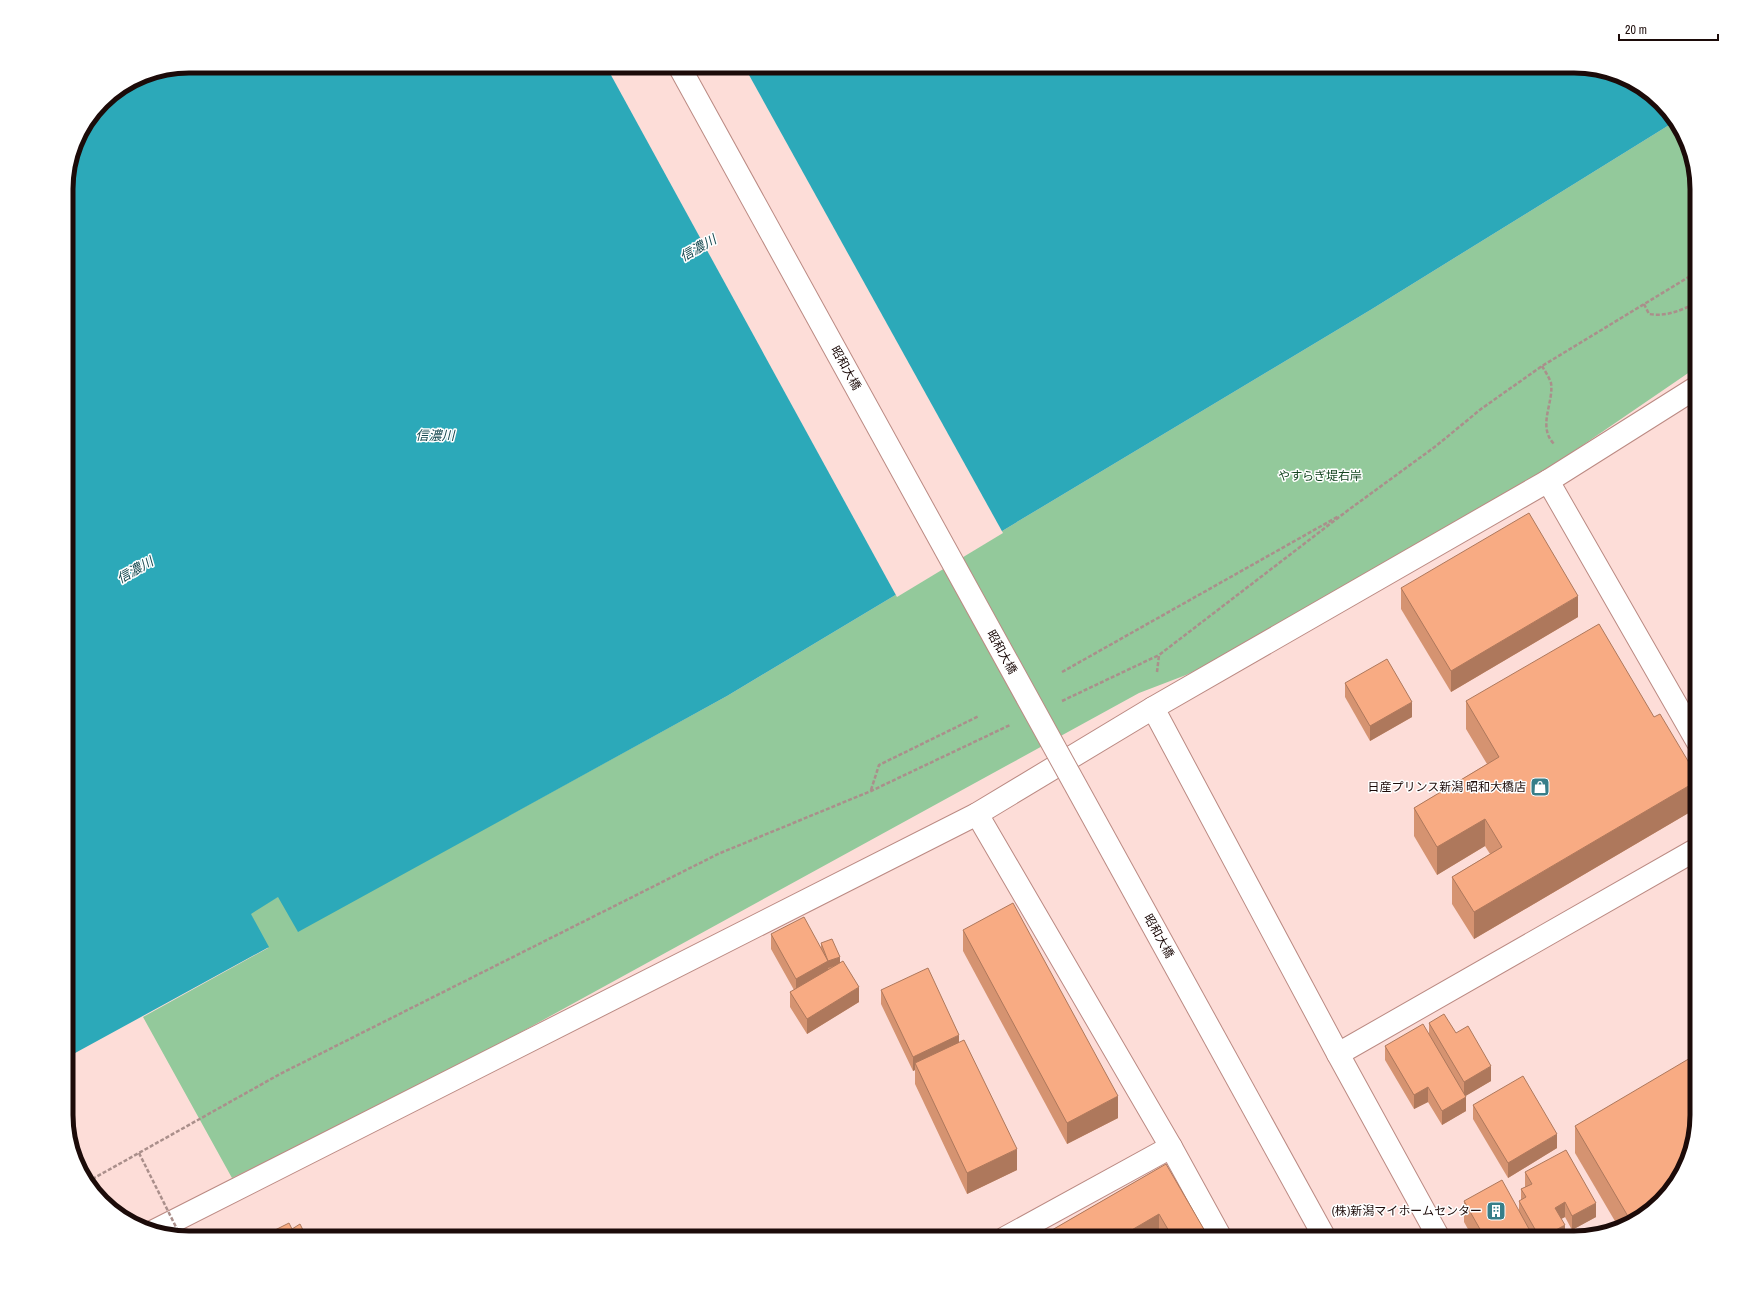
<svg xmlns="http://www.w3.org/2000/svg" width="1763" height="1304" viewBox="0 0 1763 1304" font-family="'Archivo Narrow','Noto Sans JP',sans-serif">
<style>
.green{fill:#93c99b}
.water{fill:#2ca9b9}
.pier{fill:#fdddd8}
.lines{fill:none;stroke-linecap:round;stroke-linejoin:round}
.street-casing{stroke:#bb8a83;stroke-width:24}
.secondary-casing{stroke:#bb8a83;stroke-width:24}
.path{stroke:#aa8f8b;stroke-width:2.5;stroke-dasharray:4 2;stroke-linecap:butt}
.street{stroke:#fff;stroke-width:22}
.secondary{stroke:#fff;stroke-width:22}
.secondary-bridge-casing{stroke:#bb8a83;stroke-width:24;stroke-linecap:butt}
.path-bridge{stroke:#aa8f8b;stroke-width:2.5;stroke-dasharray:4 2;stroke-linecap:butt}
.secondary-bridge{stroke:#fff;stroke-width:22}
.wall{fill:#d59371}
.shaded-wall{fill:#ae785c}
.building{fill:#f8ab83;stroke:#ae785c}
.labels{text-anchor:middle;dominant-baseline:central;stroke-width:3;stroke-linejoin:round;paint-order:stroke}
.street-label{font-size:12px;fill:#1c0b09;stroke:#fff}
.park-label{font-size:12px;fill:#144521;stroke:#fff}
.poi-label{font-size:12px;fill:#1c0b09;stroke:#fff;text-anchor:end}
.water-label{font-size:13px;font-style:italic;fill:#164950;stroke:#fff}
.rim{fill:none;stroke:#1c0b09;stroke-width:5}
</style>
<rect width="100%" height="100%" fill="#fdddd8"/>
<path class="green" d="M1674,122L1684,134L1697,189V367L1564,458L1376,578L1272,634L1186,675L1139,693L441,1076L232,1178L143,1017L268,948L250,913L279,896L298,931L727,696L1372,309Z"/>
<path class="water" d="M189,66H1574L1613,72L1649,91L1674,122L1372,309L727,696L298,932L278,897L251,914L269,947L66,1058V181L75,142L102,102L142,75Z"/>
<path class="pier" d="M606,66H744L1003,533L897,597Z"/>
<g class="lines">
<g class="street-casing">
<g id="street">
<path d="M1548,481L1697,741"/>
<path d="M1153,708L1338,1054L1439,1238"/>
<path d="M977,814L1171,1147L1221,1238"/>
<path d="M1338,1054L1697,849"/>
<path d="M1005,1238L1171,1147"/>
</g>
</g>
<g class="secondary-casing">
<path id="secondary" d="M152,1232L977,814L1153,708L1548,481L1697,387"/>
</g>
<g class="path">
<path d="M1644,304L1649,314C1667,317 1681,310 1697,303"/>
<path d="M1542,366C1545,371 1549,377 1551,383C1554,403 1537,426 1554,444"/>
<path d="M1062,672L1339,516"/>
<path d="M1157,672L1159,655L1347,511L1436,446L1481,409L1542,366L1697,272"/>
<path d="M1062,701L1159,655"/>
<path d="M871,790L879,765L979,716"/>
<path d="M87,1182L280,1074L718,854L871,791L1010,725"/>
</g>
<use href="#street" class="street"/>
<use href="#secondary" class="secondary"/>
<g class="secondary-bridge-casing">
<path id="secondary-bridge" d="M679,66L1325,1238"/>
</g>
<path class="path-bridge" d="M139,1153L181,1237"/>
<use href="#secondary-bridge" class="secondary-bridge"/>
</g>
<g class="wall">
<path d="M1401,588L1578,617L1451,692L1401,609Z"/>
<path d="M1345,683L1412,717L1370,741L1345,697Z"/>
<path d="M1466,701L1654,717L1697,776V808L1474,939L1452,904V877L1490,854L1485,846L1437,875L1414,836V808L1487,764L1466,729Z"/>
<path d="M963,930L1118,1118L1067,1144L963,951Z"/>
<path d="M771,934L821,948V943L840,963L859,1002L807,1034L790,1007V992L794,990L771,949Z"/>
<path d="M881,990L959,1042L1017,1170L967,1194L915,1084V1070L913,1071L881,1004Z"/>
<path d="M1429,1023L1456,1033L1491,1081L1465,1096L1466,1111L1442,1125L1428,1102L1414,1109L1385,1060V1046L1429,1033Z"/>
<path d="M1473,1105L1557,1148L1508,1178L1473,1119Z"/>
<path d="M1575,1126L1672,1190L1629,1225L1619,1228L1575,1153Z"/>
<path d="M1166,1164L1209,1238H1160L1159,1235L1154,1238H1052V1230Z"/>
<path d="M1525,1172L1596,1217L1572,1230L1565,1217L1561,1219L1565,1238H1473L1464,1222V1201L1519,1211V1201L1521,1200V1189L1525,1187Z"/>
</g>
<g class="shaded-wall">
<path d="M1578,596V617L1451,692V671Z"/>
<path d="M1412,702V717L1370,741V726Z"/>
<path d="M1697,781V808L1474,939V912Z"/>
<path d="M1485,819V846L1437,875V847Z"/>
<path d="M840,957V964L828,968V975L796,993V979L828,961Z"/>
<path d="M859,987V1002L807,1034V1019Z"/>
<path d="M959,1035V1049L915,1063V1070L913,1071V1057Z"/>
<path d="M1491,1066V1081L1464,1097V1082Z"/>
<path d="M1428,1087V1102L1414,1109V1095Z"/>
<path d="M1118,1096V1118L1067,1144V1123Z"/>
<path d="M1466,1097V1111L1442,1125V1111Z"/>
<path d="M1557,1134V1148L1508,1178V1163Z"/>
<path d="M1017,1149V1170L967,1194V1173Z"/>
<path d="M1660,1199L1629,1225V1218Z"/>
<path d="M1565,1202V1217L1555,1222V1208Z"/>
<path d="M1596,1203V1217L1572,1230V1216Z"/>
<path d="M1159,1214V1235L1154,1238H1118Z"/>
<path d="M1565,1225V1238H1541Z"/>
</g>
<g class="building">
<path d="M1529,513L1578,596L1451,671L1401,588Z"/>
<path d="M1599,624L1654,717L1660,714L1697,776V781L1474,912L1452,877L1502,847L1485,819L1437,847L1414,808L1499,757L1466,701Z"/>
<path d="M1387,659L1412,702L1370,726L1345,683Z"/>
<path d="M1013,903L1118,1096L1067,1123L963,930Z"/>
<path d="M804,917L828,961L796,979L771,934Z"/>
<path d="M832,939L840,957L828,961L821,943Z"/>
<path d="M843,961L859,987L807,1019L790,992Z"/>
<path d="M928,968L959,1035L913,1057L881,990Z"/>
<path d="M1444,1014L1456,1033L1468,1026L1491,1066L1464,1082L1429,1023Z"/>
<path d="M1423,1024L1466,1097L1442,1111L1428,1087L1414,1095L1385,1046Z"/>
<path d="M964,1040L1017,1149L967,1173L915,1063Z"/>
<path d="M1697,1054V1115L1691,1154L1672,1190L1660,1199L1629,1218L1575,1126Z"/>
<path d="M1523,1076L1557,1134L1508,1163L1473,1105Z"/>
<path d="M1566,1150L1596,1203L1572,1216L1565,1202L1555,1208L1565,1225L1541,1238H1540L1519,1201L1526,1197L1521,1189L1532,1184L1525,1172Z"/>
<path d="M1166,1164L1209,1238H1173L1159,1214L1118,1238H1056L1052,1230Z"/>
<path d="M1502,1180L1534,1238H1485L1464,1201Z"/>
<path d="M289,1223L292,1229L300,1224L307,1238H259Z"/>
<path d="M168,1232L169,1235L164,1234Z"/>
</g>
<defs>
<g id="shop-square" transform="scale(1)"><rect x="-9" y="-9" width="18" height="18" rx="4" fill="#377e89" stroke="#fff"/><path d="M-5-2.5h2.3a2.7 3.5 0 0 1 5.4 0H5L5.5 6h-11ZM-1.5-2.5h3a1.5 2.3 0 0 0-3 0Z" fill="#fff"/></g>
<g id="building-square" transform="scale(1)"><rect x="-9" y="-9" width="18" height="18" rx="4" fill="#377e89" stroke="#fff"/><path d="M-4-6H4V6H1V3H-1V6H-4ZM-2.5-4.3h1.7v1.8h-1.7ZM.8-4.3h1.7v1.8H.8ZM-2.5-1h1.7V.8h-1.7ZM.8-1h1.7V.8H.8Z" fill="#fff"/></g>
</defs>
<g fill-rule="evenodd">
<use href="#shop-square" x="1540" y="787"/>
<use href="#building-square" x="1496" y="1211"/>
</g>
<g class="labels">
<g class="street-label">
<text transform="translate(846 368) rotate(61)">昭和大橋</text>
<text transform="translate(1002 652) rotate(61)">昭和大橋</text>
<text transform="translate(1159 936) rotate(61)">昭和大橋</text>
</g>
<g class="park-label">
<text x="1320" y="476">やすらぎ堤右岸</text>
</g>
<g class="poi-label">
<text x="1526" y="787">日産プリンス新潟 昭和大橋店</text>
<text x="1482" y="1211">(株)新潟マイホームセンター</text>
</g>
<g class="water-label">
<text transform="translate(698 248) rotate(-30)">信濃川</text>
<text x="435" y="435">信濃川</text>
<text transform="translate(135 570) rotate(-30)">信濃川</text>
</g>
</g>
<path d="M0 0H1763V1304H0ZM189 73H1574A116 116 0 0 1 1690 189V1115A116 116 0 0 1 1574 1231H189A116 116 0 0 1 73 1115V189A116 116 0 0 1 189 73Z" fill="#fff" fill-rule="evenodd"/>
<path class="rim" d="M189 73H1574A116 116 0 0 1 1690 189V1115A116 116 0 0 1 1574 1231H189A116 116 0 0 1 73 1115V189A116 116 0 0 1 189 73Z"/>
<path d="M1619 34v6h99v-6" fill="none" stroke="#1c0b09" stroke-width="2"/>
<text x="1625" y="34" font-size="12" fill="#1c0b09" stroke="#ffffff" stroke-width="3" paint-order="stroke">20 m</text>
</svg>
